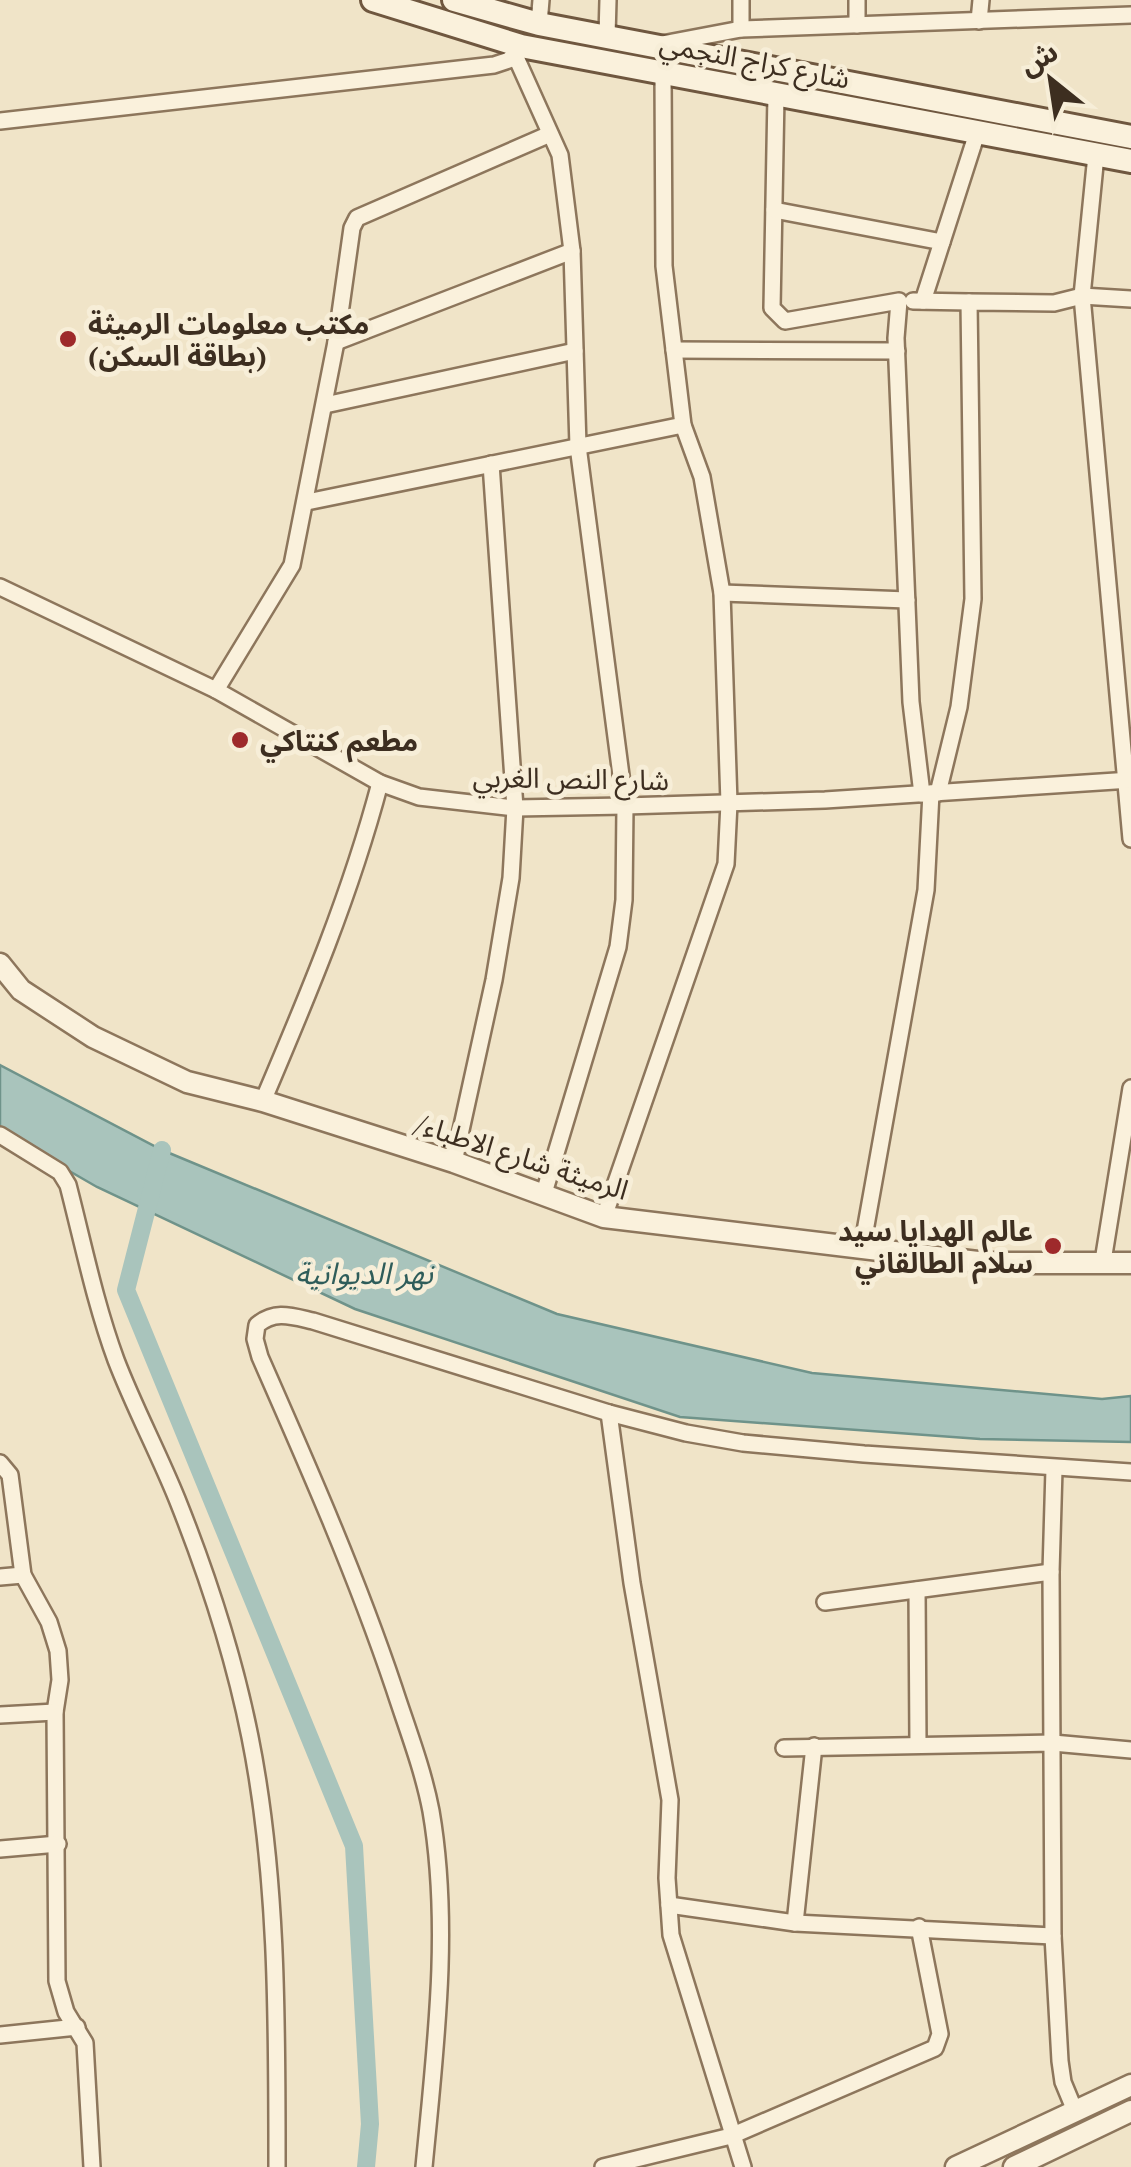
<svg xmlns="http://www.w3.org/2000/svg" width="1131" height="2167" viewBox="0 0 1131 2167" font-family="'PT Serif','Noto Sans Arabic',serif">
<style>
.water{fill:#a9c4bc;stroke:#6f938a;stroke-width:2.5}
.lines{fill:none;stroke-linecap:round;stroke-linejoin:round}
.canal{stroke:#a9c4bc;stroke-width:18}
.minor-casing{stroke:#8d765c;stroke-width:20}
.tertiary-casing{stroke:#8d765c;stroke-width:25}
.secondary-casing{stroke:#6f573f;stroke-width:28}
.minor{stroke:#faf1dc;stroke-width:15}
.tertiary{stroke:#faf1dc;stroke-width:20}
.secondary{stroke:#faf1dc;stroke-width:22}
.poi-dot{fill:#9e2a2b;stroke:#f7eed8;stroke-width:4}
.labels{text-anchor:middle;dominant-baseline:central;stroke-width:10;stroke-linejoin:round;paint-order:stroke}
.street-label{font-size:28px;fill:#3d2e20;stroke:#f7eed8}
.poi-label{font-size:28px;font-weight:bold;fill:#3d2e20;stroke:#f7eed8;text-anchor:start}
.water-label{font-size:30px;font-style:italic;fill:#2f5d5a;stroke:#f7eed8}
</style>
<rect width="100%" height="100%" fill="#f0e4c8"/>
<path class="water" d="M0,1065L162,1150L557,1314L812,1373L1102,1399L1131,1396V1442L980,1439L680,1417L355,1309L97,1187L0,1131Z"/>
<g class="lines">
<path class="canal" d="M162,1150L126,1290L354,1846L370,2124L366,2167"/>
<g class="minor-casing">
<g id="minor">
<path d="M741,0V29"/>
<path d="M979,21L981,0"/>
<path d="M539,24L541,0"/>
<path d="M857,25V0"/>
<path d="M607,36L608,0"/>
<path d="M662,44L741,29L1131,15"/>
<path d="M515,55L560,155L572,251L578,446L625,806L624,900L618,947L544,1193"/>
<path d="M776,95L772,308L785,321L899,301L896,338L911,702L922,794"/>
<path d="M0,121L494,65L509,60L519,49"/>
<path d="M1096,155L1082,296L1131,839"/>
<path d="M774,210L942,242"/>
<path d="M913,301L969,302"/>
<path d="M923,301L977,133"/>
<path d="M336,342L572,251"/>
<path d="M674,350L897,351"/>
<path d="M325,405L575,351"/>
<path d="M307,502L683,425"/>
<path d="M0,587L216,690L380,783L419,797L515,808L625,806L825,800L1131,780"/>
<path d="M722,593L907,600"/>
<path d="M216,690L292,565L336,342L352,228L357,218L550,134"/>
<path d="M938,793L959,707L973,599L969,302L1054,303L1082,296L1131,299"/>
<path d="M263,1101C308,995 350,896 380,783"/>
<path d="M0,1135L60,1172L68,1185C83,1243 95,1303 116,1360C134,1407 158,1452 177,1499C207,1574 234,1657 250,1737C278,1877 277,2025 277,2167"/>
<path d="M454,1162L494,980L511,878L515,808L491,464"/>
<path d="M604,1217L726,864L729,803L722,593L702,477L683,425L664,266L663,73"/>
<path d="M862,1248L926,890L931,793"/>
<path d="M1103,1261L1131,1088"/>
<path d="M609,1413L632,1583L670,1800L667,1878L671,1935L743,2167"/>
<path d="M0,1463L10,1475L23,1575L49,1622L58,1651L60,1680L55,1712L57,1981L66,2012L85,2043L92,2167"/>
<path d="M1054,1469L1051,1572L1053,1936L1060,2061L1063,2082L1075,2111"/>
<path d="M0,1577L23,1575"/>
<path d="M917,1590L918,1745"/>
<path d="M825,1602L1051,1572"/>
<path d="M0,1715L55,1712"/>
<path d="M784,1748L1053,1743L1131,1750"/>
<path d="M0,1849L58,1844"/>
<path d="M669,1905L795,1923L1053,1936"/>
<path d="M795,1923L814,1746"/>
<path d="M0,2035L77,2027"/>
<path d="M424,2167C435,2051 451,1927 431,1811C423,1769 407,1728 394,1688C356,1575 308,1466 260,1357L255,1339L257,1325C275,1310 291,1316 313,1321L609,1413L686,1433L743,1443L864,1454L1131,1472"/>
<path d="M603,2167L731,2136L935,2048L940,2034L919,1927"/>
</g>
</g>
<g class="tertiary-casing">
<g id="tertiary">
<path d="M0,964L21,990L93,1037L187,1082L263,1101L454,1162L604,1217L986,1263H1131"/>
<path d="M956,2167L1131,2085"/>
<path d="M1014,2167L1131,2111"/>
</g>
</g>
<g class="secondary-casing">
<g id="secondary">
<path d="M373,0L521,46L1131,161"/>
<path d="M454,0L539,24L1131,137"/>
</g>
</g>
<use href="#minor" class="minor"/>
<use href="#tertiary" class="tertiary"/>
<use href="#secondary" class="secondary"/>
</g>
<g class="poi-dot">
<circle cx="68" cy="339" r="10"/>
<circle cx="240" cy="740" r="10"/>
<circle cx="1053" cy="1246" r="10"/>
</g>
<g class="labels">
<g class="street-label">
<text transform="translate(755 60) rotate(11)">شارع كراج النجمي</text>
<text transform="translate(571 778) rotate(1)">شارع النص الغربي</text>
<text transform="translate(522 1156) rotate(18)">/الرميثة شارع الاطباء</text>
</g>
<g class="poi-label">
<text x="88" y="323">مكتب معلومات الرميثة<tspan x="88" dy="32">(بطاقة السكن)</tspan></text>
<text x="260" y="740">مطعم كنتاكي</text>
<text x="1033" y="1230" text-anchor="end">عالم الهدايا سيد<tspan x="1033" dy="32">سلام الطالقاني</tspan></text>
</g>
<g class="water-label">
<text x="364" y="1273">نهر الديوانية</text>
</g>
</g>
<g transform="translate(1051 80) rotate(330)" stroke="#f7eed8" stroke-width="8" paint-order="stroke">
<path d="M0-8L18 38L0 25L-18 38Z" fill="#3d2e20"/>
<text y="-15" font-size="28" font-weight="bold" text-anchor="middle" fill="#3d2e20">ش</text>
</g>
</svg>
